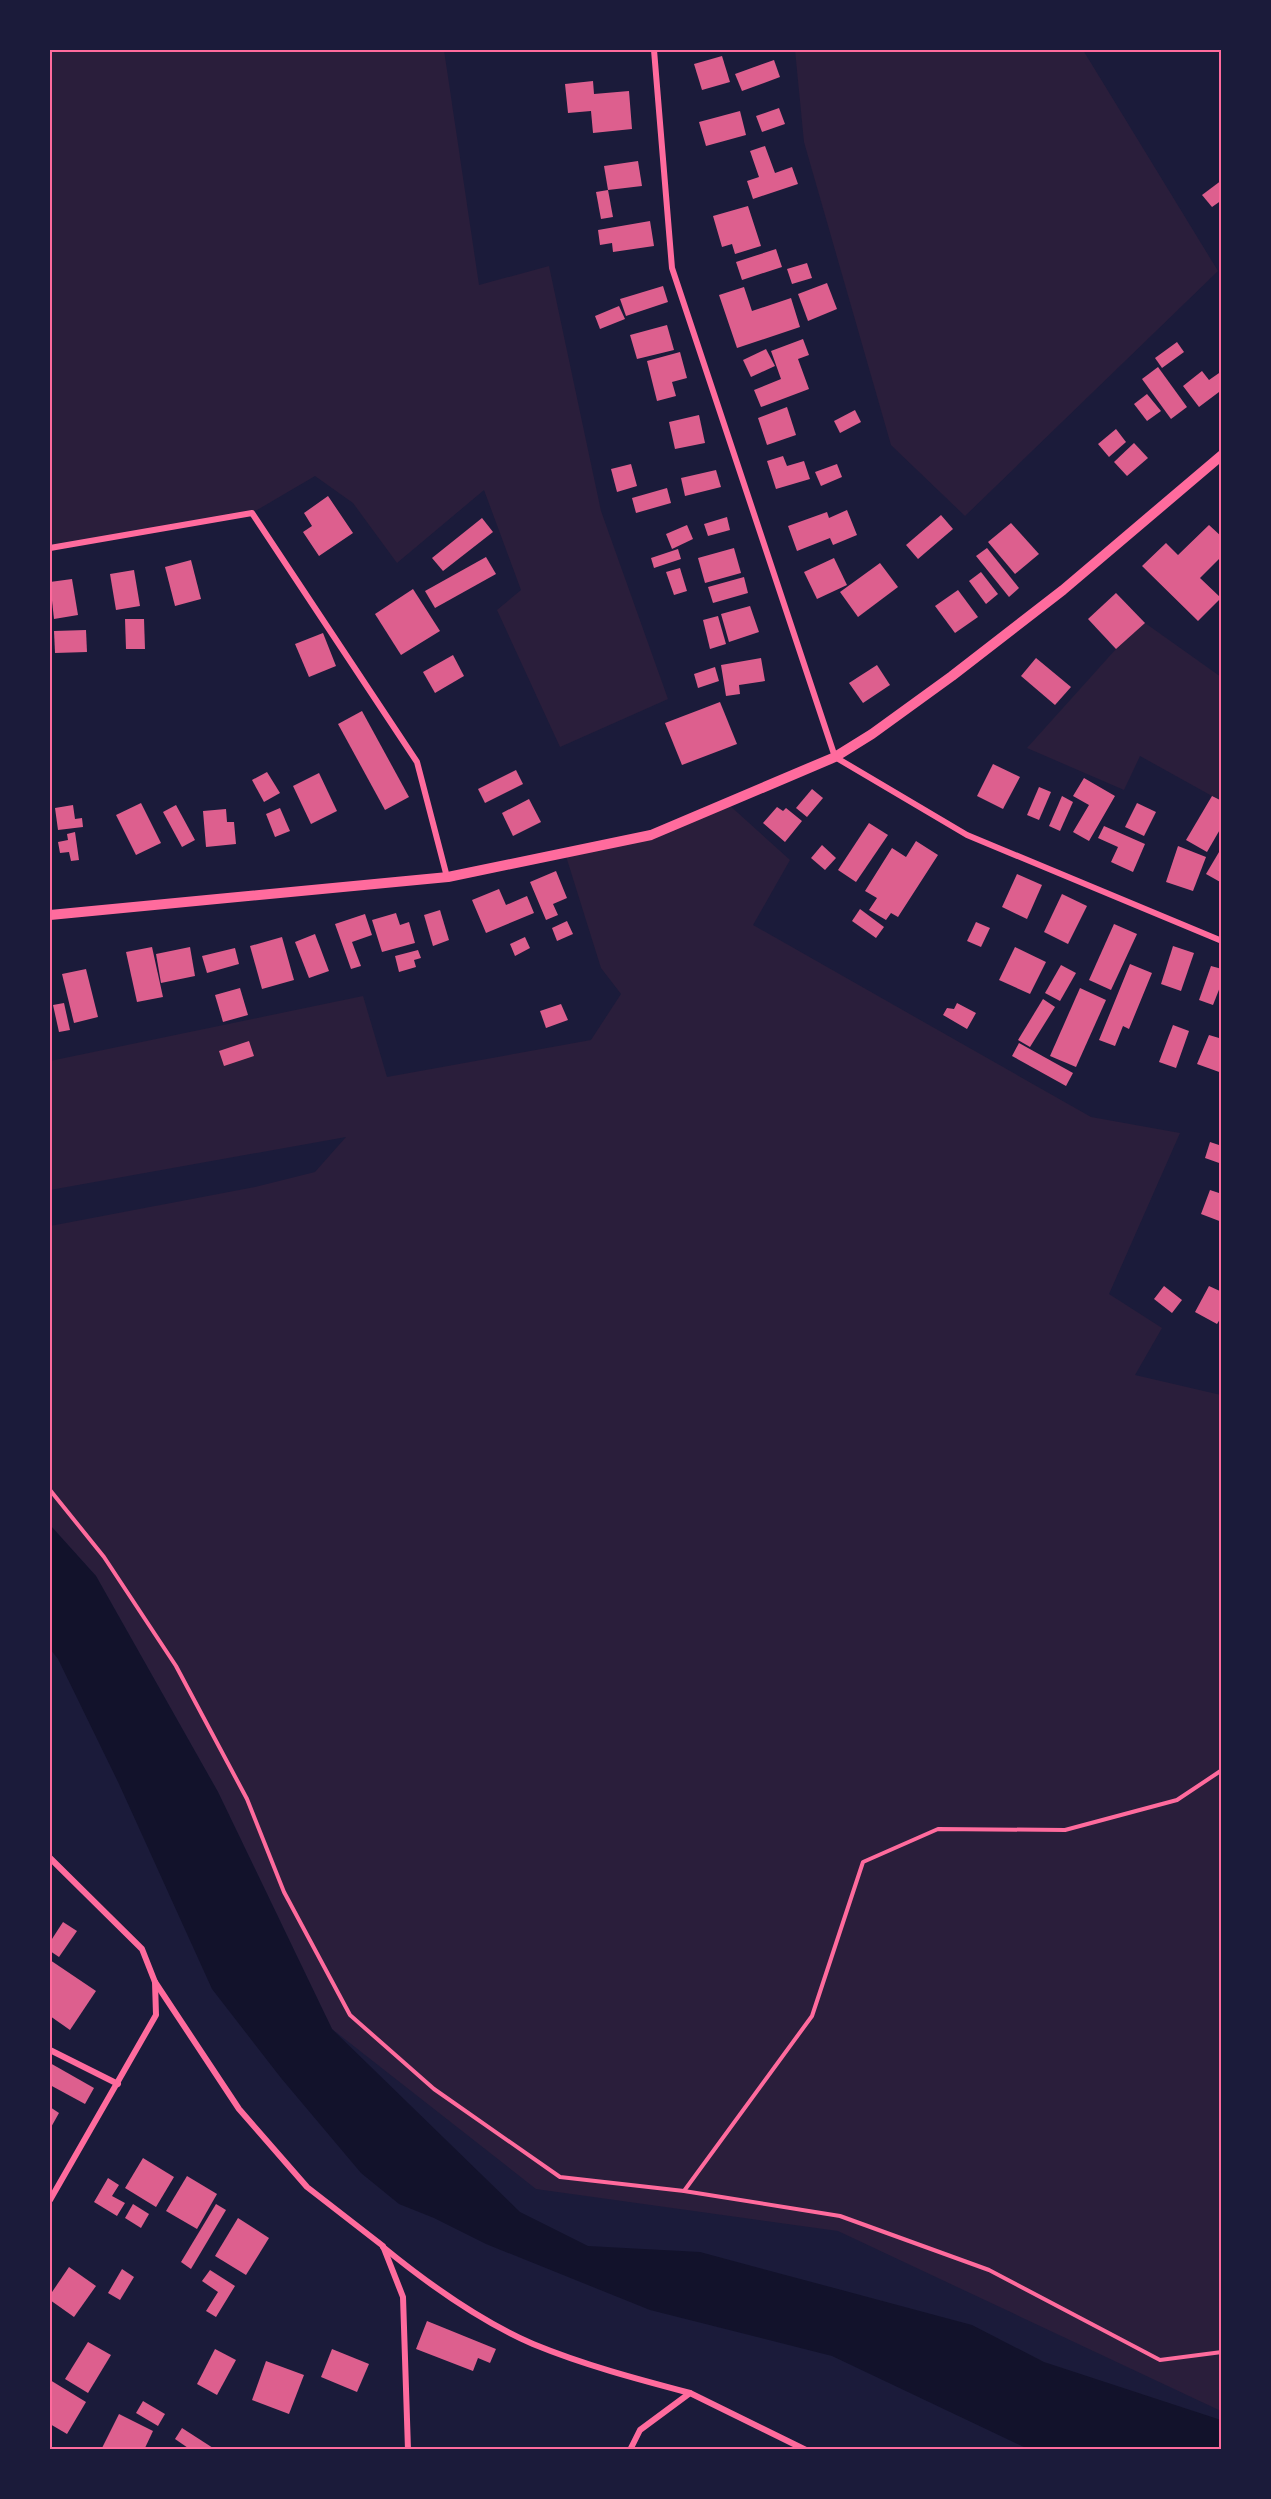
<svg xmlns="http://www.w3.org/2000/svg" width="1271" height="2499" viewBox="0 0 1271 2499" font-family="'Source Sans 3',sans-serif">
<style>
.green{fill:#2a1e3b}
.water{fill:#12122b}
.building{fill:#dd5f8e}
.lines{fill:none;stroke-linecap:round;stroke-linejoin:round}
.path{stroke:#ff6b9d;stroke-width:4}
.minor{stroke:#ff6b9d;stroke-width:6}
.tertiary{stroke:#ff6b9d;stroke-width:10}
.neatline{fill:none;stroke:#ff6b9d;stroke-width:2}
</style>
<rect width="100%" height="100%" fill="#1b1b3a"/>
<g class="green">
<path d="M50,50H444L479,285L549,266L601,511L668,699L560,747L497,610L521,590L484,490L397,563L353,503L315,476L252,513L50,548Z"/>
<path d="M795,50H1083L1218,271L965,516L891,445L804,142Z"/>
<path d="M1145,623L1221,677V801L1140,756L1124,790L1027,748L1116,649Z"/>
<path d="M727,803L790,860L753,925L1091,1117L1180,1133L1109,1294L1162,1328L1135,1375L1221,1395V2411L838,2231L536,2189L332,2029L218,1792L96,1576L50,1525V1226L255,1187L315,1172L346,1137L50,1190V1061L363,996L387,1077L591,1040L621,994L601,968L565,853L651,835Z"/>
</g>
<path class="water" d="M50,1525L96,1576L218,1792L332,2029L520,2212L588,2246L700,2252L972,2325L1044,2362L1221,2420V2449H1028L832,2356L650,2310L486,2244L434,2218L399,2204L361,2173L281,2078L212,1989L119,1784L58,1659L50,1649Z"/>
<g class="building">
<path d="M722,56L730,82L702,90L694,64Z"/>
<path d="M774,60L780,77L742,91L735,74Z"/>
<path d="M593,81L594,94L629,91L632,129L593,133L591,111L568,113L565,84Z"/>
<path d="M779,108L785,124L762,132L756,116Z"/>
<path d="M740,111L746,135L706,146L699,122Z"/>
<path d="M765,146L775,173L792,167L798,184L753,199L747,181L759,177L750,151Z"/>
<path d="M638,161L642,186L608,190L604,166Z"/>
<path d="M1222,180V200L1212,207L1202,195Z"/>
<path d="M608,190L613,217L601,219L596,192Z"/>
<path d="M748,206L761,246L735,254L732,244L722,247L713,216Z"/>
<path d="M650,221L654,246L613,252L612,243L600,245L598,230Z"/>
<path d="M776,249L782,267L742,280L736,262Z"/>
<path d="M807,263L812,278L792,284L787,269Z"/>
<path d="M827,283L837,309L808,321L798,294Z"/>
<path d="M663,286L668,302L626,316L620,299Z"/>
<path d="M744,287L752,311L791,298L800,327L737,348L719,295Z"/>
<path d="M619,306L625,319L600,329L595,316Z"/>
<path d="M667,325L674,350L637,359L630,335Z"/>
<path d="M803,339L809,355L798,359L809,389L761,407L754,390L781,379L771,351Z"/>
<path d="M1177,342L1184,352L1162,368L1155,358Z"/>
<path d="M766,349L775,366L751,377L743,360Z"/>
<path d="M680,352L687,378L672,382L676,396L657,401L647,361Z"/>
<path d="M1158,367L1187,407L1171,419L1142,379Z"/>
<path d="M1202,371L1209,380L1222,371V395L1219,392L1199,407L1183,386Z"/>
<path d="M1147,394L1161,411L1147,421L1134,404Z"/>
<path d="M787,407L796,435L767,445L758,418Z"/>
<path d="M855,410L861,422L840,433L834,421Z"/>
<path d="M699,415L705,443L675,449L669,422Z"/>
<path d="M1116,429L1126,442L1109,457L1098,444Z"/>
<path d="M1134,443L1148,458L1127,476L1114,462Z"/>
<path d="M783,456L787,466L804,461L810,479L776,489L767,461Z"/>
<path d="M631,464L637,486L617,492L611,469Z"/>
<path d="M837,464L842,477L821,486L815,472Z"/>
<path d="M716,470L721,487L685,496L681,478Z"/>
<path d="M667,488L671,503L636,513L632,498Z"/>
<path d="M328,496L353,533L319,556L303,532L312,526L304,513Z"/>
<path d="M847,510L857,535L833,545L830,538L797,551L788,526L827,512L829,518Z"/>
<path d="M941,515L953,529L918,559L906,545Z"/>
<path d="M727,517L730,530L708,536L704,524Z"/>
<path d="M482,518L493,532L443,571L432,558Z"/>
<path d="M1011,523L1039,554L1015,574L988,542Z"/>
<path d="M687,525L693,539L672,549L666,534Z"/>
<path d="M1209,525L1222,537V556L1200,578L1221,598L1198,621L1142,566L1166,543L1178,555Z"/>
<path d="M734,548L741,573L705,583L698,558Z"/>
<path d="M987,548L1019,588L1009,597L976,556Z"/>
<path d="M678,549L681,559L654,568L651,558Z"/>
<path d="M486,557L496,574L435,608L425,591Z"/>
<path d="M834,558L847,585L817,599L804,572Z"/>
<path d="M191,560L201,599L175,606L165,567Z"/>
<path d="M880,563L898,587L858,617L840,592Z"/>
<path d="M680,568L687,591L674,595L666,572Z"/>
<path d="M134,570L140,606L116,610L110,574Z"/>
<path d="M981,572L998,594L986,604L969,581Z"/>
<path d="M744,577L748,593L713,603L708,587Z"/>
<path d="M72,579L78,615L54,619L50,582Z"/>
<path d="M413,589L440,631L401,655L375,614Z"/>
<path d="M958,590L978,617L955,633L935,606Z"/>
<path d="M1116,593L1145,623L1116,649L1088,619Z"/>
<path d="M750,606L759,632L729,642L721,614Z"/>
<path d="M718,616L726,644L710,649L703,620Z"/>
<path d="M125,619H144L145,649H126Z"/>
<path d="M86,630L87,652L55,653L54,631Z"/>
<path d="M323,633L336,666L309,677L295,644Z"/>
<path d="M453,655L464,676L435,693L423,672Z"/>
<path d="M761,658L765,681L739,685L740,694L726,696L721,665Z"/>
<path d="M1036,658L1071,687L1055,705L1021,676Z"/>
<path d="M877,665L890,685L863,703L849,683Z"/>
<path d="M715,667L719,681L698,688L694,674Z"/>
<path d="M720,702L737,744L682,765L665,723Z"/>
<path d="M362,711L409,797L385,810L338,724Z"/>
<path d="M993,764L1020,777L1003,809L977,796Z"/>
<path d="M516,770L523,784L485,803L478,789Z"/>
<path d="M267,772L280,793L264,802L252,780Z"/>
<path d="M319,773L337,811L311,824L293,786Z"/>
<path d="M1084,778L1115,796L1089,841L1073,832L1089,805L1073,796Z"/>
<path d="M1039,787L1051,792L1039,820L1027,815Z"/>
<path d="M812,789L823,798L807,817L796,808Z"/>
<path d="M1062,796L1073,802L1060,831L1049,826Z"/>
<path d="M1212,796L1222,801V826L1207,852L1186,840Z"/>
<path d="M529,799L541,822L513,836L502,813Z"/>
<path d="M141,803L161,843L136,855L116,815Z"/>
<path d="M1137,803L1156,812L1144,836L1125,827Z"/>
<path d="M73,805L75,819L82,818L83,827L58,830L55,808Z"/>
<path d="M176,805L195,840L182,847L163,812Z"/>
<path d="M777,807L783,811L786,808L802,821L785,842L763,823Z"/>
<path d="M280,808L290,831L275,837L266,814Z"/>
<path d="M226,809L227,822H234L236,844L206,847L203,811Z"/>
<path d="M869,823L888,835L856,882L838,870Z"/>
<path d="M1104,826L1145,844L1133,872L1111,862L1118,847L1098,838Z"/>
<path d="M75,832L79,860L71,861L69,852L60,853L58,842L68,840L67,834Z"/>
<path d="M916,841L938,855L898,917L891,913L886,920L869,910L877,898L865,891L892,848L906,857Z"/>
<path d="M822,845L836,858L825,870L811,858Z"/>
<path d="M1178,846L1206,857L1193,891L1166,882Z"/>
<path d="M1222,847V883L1206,874Z"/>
<path d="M556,871L567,898L553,904L558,915L546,920L530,882Z"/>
<path d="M1017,874L1042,885L1027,919L1002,907Z"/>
<path d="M499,889L506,905L527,896L534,913L486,933L472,900Z"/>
<path d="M1062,894L1087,906L1068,944L1044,932Z"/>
<path d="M860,909L884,927L876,938L852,921Z"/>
<path d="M440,910L449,940L433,946L424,915Z"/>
<path d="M396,913L400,925L409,922L415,943L382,952L372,920Z"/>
<path d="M365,914L372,935L352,942L361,966L351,969L335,924Z"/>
<path d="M567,921L573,934L557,941L552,928Z"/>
<path d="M976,922L990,928L981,947L967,941Z"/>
<path d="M1114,924L1137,934L1111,990L1089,980Z"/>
<path d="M315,934L329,971L309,978L295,942Z"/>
<path d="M282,937L294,980L262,989L250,946Z"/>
<path d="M525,937L530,948L515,956L510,944Z"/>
<path d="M1173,946L1194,953L1181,991L1161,984Z"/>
<path d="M152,947L163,997L137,1002L126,952Z"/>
<path d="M190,947L195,976L161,983L156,954Z"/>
<path d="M1015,947L1046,962L1030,994L999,980Z"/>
<path d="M235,948L239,964L207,973L202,956Z"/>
<path d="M418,950L421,958L414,960L416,967L399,972L395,956Z"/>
<path d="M1130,964L1152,973L1129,1029L1123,1026L1115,1046L1099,1040Z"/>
<path d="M1061,965L1076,973L1060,1001L1045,993Z"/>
<path d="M1211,966L1222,969V982L1213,1005L1199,1000Z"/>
<path d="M86,969L98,1017L74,1023L62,974Z"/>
<path d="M240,988L248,1015L223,1022L215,995Z"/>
<path d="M1080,988L1106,1000L1076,1067L1050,1056Z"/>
<path d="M1043,999L1055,1007L1030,1047L1018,1040Z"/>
<path d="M64,1003L70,1030L59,1032L53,1005Z"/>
<path d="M957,1003L976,1013L967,1029L943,1015L947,1008L954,1009Z"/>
<path d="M561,1004L568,1020L546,1028L540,1011Z"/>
<path d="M1173,1025L1189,1031L1176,1068L1159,1062Z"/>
<path d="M1221,1032H1222V1073L1197,1064L1209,1035L1219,1038Z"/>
<path d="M249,1041L254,1056L224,1066L219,1051Z"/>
<path d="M1019,1043L1073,1073L1066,1086L1012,1056Z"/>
<path d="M1210,1142L1222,1146V1164L1205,1158Z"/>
<path d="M1210,1190L1222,1194V1222L1201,1214Z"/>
<path d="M1164,1286L1182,1300L1172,1313L1154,1299Z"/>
<path d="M1209,1286L1222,1292V1316L1217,1324L1195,1312Z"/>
<path d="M63,1922L77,1931L59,1957L50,1951V1942Z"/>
<path d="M50,1960L96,1991L70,2030L50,2016Z"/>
<path d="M50,2063L94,2088L85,2104L50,2085Z"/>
<path d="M50,2107L59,2113L50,2129Z"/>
<path d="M143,2158L174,2177L156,2207L125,2188Z"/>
<path d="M187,2176L217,2194L197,2229L166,2211Z"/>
<path d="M108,2178L119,2185L112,2196L125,2203L117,2216L94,2202Z"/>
<path d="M133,2204L149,2214L141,2228L125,2218Z"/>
<path d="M216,2204L226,2210L191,2269L181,2262Z"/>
<path d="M238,2218L269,2238L246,2275L215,2256Z"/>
<path d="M69,2267L96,2286L74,2317L50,2300V2295Z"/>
<path d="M122,2269L134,2277L120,2300L108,2293Z"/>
<path d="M210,2270L235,2286L216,2317L206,2311L218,2292L202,2281Z"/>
<path d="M427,2321L496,2349L490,2363L478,2358L473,2371L416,2349Z"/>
<path d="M88,2342L111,2355L88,2393L65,2379Z"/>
<path d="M215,2349L236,2360L217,2395L197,2384Z"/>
<path d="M332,2349L369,2364L357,2392L321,2377Z"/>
<path d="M266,2361L304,2375L289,2414L252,2400Z"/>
<path d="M50,2380L86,2402L67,2434L50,2424Z"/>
<path d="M143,2401L165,2414L158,2426L136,2413Z"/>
<path d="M119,2414L153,2431L144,2450H101Z"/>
<path d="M182,2428L213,2448L212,2450H191L175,2439Z"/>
</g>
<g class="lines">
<g class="path">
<path d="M50,1490L104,1557L176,1666L247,1799L284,1892L350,2015L434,2089L560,2177L684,2191L840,2216L989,2270L1160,2360L1222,2352"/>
<path d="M684,2191L812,2016L863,1862L938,1829L1065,1830L1177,1800L1222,1770"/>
</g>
<g class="minor">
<path d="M654,50L672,268L835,757L967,835L1222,941"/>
<path d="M50,548L252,513L417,762L447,877"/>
<path d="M50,1858L142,1949L155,1982L156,2015L50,2200"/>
<path d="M155,1982L239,2109L307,2187L383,2246L403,2297L408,2450"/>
<path d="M50,2050L118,2084"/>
<path d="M383,2247C427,2283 480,2321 533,2344C584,2365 637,2379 690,2393"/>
<path d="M630,2450L640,2430L690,2393L806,2450"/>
</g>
<path class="tertiary" d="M50,915L448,877L651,835L835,757L872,734L952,676L1063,590L1222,455"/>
</g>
<rect width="1271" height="2499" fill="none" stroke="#1b1b3a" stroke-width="102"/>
<rect x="51" y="51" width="1169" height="2397" class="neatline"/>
</svg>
